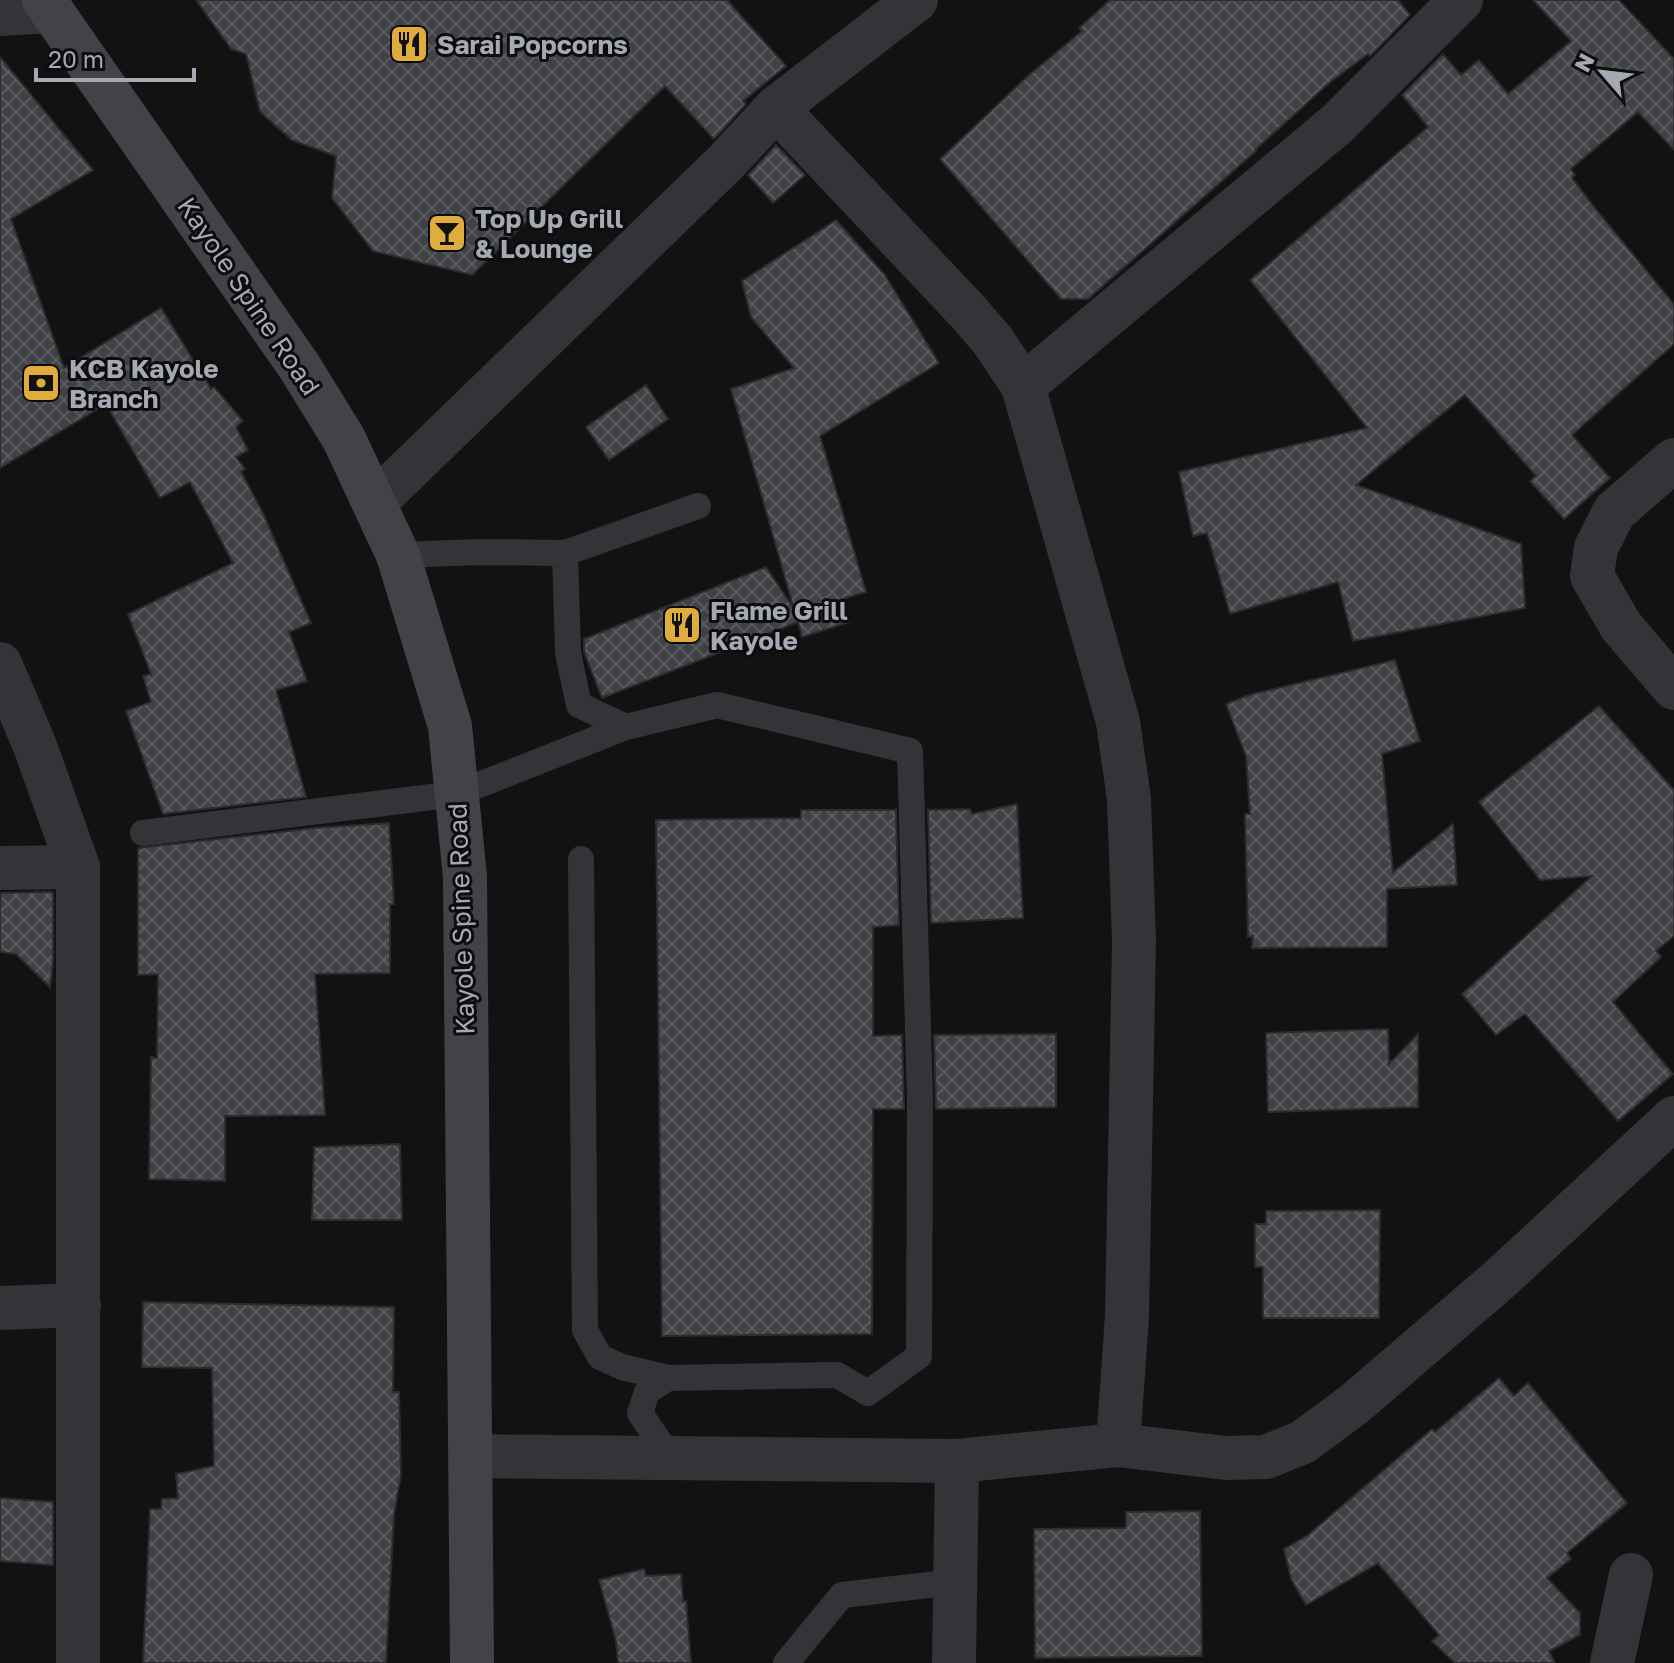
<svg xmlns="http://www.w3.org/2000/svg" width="1674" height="1663" viewBox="0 0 1674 1663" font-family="'Golos Text',sans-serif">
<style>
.building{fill:url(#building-cross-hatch);stroke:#2c2c2f;stroke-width:2}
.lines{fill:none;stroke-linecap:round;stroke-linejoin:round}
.service{stroke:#343438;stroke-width:26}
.minor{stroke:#343438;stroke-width:44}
.secondary{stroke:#424348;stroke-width:44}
.labels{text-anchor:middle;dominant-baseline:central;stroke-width:6;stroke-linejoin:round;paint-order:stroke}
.poi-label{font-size:26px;font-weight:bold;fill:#a5a9b3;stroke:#0d0d0e;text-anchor:start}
.street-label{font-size:26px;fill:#a5a9b3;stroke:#0d0d0e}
</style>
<defs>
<pattern id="building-cross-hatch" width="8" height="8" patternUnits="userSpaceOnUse" patternTransform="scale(2)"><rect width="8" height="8" fill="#414246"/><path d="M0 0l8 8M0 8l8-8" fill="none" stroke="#595a5e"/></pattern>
</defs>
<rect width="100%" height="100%" fill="#121213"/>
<g class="building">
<path d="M196,0H727L786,66L743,101L746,104L714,139L665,86L472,275L373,251L332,198L336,156L292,140L260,112L246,54L231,49Z"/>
<path d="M1110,0H1398L1410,15L1370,56L1368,54L1329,83L1255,150L1256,151L1088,299H1061L940,159L1029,75L1082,31L1079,28Z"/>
<path d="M1533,0H1619L1674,59V150L1638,112L1571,169L1575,175L1572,178L1598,212L1674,304V344L1572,435L1610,478L1564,519L1530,481L1536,476L1465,395L1356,485L1521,544L1525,608L1353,641L1338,582L1230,614L1207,533L1193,536L1179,472L1367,428L1250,280L1428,127L1402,95L1443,54L1461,75L1479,60L1508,94L1571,41Z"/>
<path d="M0,57L93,170L11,219L64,368L161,308L211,389L214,387L243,421L236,427L248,450L236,457L245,469L241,472L262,511L311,623L289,632L307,681L276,690L306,797L163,814L126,711L151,702L143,676L151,674L128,614L233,563L190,482L160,498L106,404L0,468Z"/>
<path d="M776,145L805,175L773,203L748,175Z"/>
<path d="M836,220L885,275L939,363L820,436L866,592L842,599L849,622L802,637L798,622L602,698L584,652V639L766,567L794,609L731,389L794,368L751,317L742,281Z"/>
<path d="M646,385L668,419L609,460L586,427Z"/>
<path d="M1395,660L1420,741L1382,754L1393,872L1453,824L1457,885L1387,889V947L1252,948L1253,936L1248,937L1245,814H1250L1246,756L1226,704L1249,695Z"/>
<path d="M1599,706L1674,790V936L1656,951L1661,957L1613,1002L1673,1074L1618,1121L1525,1014L1496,1035L1462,994L1592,876L1540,880L1479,802Z"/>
<path d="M1017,804L1023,918L931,923L928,810L970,809L972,814Z"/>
<path d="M801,810H896L899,925L873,927V1036L902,1035L904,1109H873L872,1334L662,1336L656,820L801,818Z"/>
<path d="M389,823L394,904H390V973L315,974L325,1115L225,1116V1181L149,1179L151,1057L157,1058L158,974L138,975V848L315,828Z"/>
<path d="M50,892L53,893V961L50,987L16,954L0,952V906L1,893Z"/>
<path d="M1388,1029L1389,1064L1418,1034V1107L1268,1112L1266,1033Z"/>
<path d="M1056,1034V1107L936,1109L934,1035Z"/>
<path d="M400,1144L402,1220H312L314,1147Z"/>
<path d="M1380,1210L1379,1318H1263V1267H1255V1224H1266V1211Z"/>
<path d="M143,1302L394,1307L393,1392H399L401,1475L394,1514L386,1663H143L150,1509H161L162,1499L178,1498L176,1474L214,1466L212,1368L142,1367Z"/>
<path d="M1499,1378L1514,1396L1528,1383L1627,1503L1567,1553L1571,1559L1547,1578L1580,1613V1635L1549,1651L1555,1663H1455L1432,1641L1439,1635L1378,1563L1306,1605L1291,1579L1284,1549L1308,1535L1432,1429L1435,1432Z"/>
<path d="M0,1498L53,1502V1565L0,1561Z"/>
<path d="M1200,1511L1202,1656L1035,1658L1034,1529L1126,1528V1512Z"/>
<path d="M644,1569L646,1576L681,1574L683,1602L686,1601L691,1663H618L616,1641L599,1580Z"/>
</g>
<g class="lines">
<g class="service">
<path d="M565,553L698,506"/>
<path d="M398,555L480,552L565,553L568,653L579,705L626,727"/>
<path d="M143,833L456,794L626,727L717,705L910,751L920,1099L919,1356L868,1393L837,1375L668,1378"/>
<path d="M581,859L585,1330L600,1357L622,1367L668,1378L647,1392L640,1413L670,1458"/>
<path d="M786,1663L842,1595L955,1582"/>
</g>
<g class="minor">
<path d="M0,14L52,11"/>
<path d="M776,108L969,313L993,341L1023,386L1118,722L1129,799L1134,940L1127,1316L1118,1445"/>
<path d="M1023,386L1337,124L1461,0"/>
<path d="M1674,460L1614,512L1596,548L1592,576L1621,626L1674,688"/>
<path d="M375,502L726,162L776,108L916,0"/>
<path d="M0,664L35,746L78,867V1663"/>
<path d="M0,868L78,867"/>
<path d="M0,1308L79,1305"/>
<path d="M471,1456L957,1461L1118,1445L1226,1458L1266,1457L1303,1442L1353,1405L1501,1278L1674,1118"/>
<path d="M954,1663L957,1461"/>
<path d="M1612,1663L1631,1575"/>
</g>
<path class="secondary" d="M44,0L299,366L344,439L398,555L450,726L465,877L472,1663"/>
</g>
<defs>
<g id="restaurant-square" transform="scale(2)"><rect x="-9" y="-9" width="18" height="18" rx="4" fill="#dfac3e" stroke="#0d0d0e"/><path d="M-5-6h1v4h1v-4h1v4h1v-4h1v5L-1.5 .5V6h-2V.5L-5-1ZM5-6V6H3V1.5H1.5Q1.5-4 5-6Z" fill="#111"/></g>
<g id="bar-square" transform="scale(2)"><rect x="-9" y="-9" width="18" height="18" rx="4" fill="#dfac3e" stroke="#0d0d0e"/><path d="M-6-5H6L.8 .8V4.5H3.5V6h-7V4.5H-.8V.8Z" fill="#111"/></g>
<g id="bank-square" transform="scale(2)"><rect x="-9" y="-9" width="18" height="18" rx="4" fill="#dfac3e" stroke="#0d0d0e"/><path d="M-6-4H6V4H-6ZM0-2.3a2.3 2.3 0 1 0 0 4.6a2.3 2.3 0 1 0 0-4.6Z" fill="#111"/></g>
</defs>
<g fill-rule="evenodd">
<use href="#restaurant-square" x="409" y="44"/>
<use href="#bar-square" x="447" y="233"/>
<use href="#bank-square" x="41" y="383"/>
<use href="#restaurant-square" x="682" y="625"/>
</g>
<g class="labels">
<g class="poi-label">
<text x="437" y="44">Sarai Popcorns</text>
<text x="475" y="218">Top Up Grill<tspan x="475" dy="30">&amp; Lounge</tspan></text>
<text x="69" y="368">KCB Kayole<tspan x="69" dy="30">Branch</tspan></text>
<text x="710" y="610">Flame Grill<tspan x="710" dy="30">Kayole</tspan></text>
</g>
<g class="street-label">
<text transform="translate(249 296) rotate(56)">Kayole Spine Road</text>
<text transform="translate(461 919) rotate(-92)">Kayole Spine Road</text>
</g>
</g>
<g transform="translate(1602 72) rotate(298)" stroke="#0d0d0e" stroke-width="6" paint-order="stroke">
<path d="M0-6L14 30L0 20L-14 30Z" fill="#a5a9b3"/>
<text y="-12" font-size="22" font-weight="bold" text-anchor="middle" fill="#a5a9b3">N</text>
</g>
<path d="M36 68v12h158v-12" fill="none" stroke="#a5a9b3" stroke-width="4"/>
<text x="48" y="68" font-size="24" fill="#a5a9b3" stroke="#0d0d0e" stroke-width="6" paint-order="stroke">20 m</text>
</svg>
